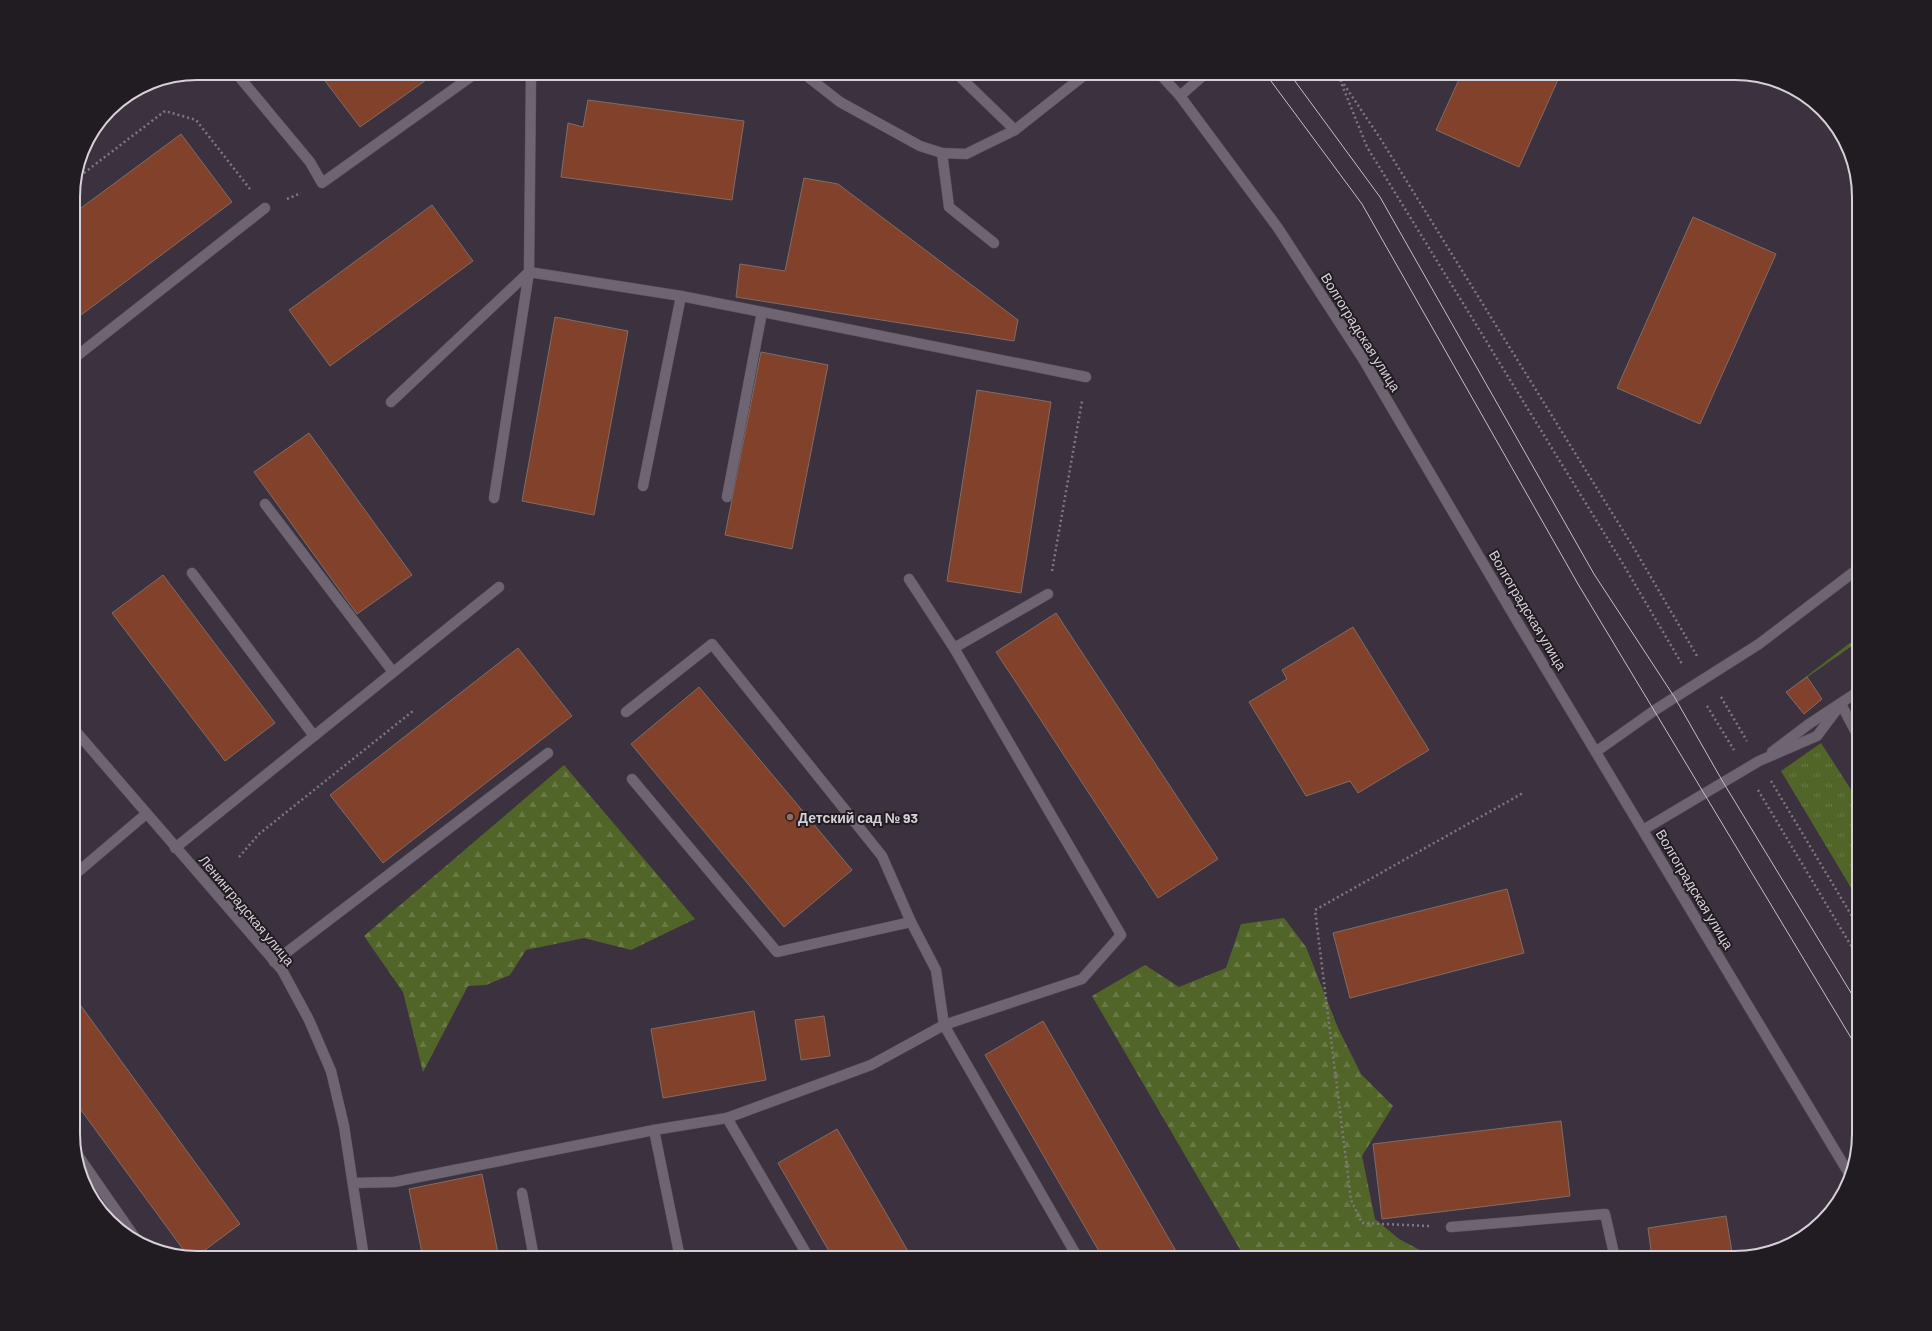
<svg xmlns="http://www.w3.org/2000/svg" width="1932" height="1331" viewBox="0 0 1932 1331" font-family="Barlow,sans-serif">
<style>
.grass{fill:url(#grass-tufts)}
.forest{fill:url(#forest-firs)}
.building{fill:#82412a;stroke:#7f6d66}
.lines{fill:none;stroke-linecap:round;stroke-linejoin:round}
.minor-casing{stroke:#59515b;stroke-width:11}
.path{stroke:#807782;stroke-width:2.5;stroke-dasharray:2 3;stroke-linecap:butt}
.minor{stroke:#6f6472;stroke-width:10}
.tram{stroke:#c4bec7;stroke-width:1}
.education-dot{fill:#8d6e63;stroke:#211c22;stroke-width:1.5}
.labels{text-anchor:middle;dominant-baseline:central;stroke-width:4;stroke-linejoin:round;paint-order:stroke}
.street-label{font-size:14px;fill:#d6d0d8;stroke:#211c22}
.poi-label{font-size:14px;font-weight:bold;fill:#d6d0d8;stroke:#211c22;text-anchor:start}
.rim{fill:none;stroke:#d6d0d8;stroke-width:2}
</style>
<defs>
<pattern id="grass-tufts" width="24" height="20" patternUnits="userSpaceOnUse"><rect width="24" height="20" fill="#516528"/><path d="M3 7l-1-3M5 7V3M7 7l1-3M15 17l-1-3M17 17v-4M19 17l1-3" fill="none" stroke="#697a46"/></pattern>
<pattern id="forest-firs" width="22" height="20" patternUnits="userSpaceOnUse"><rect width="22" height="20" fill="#516528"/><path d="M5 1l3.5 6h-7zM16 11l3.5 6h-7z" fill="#697a46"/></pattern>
</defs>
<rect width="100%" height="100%" fill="#3c323f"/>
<g class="grass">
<path d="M1859,636V641L1786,692Z"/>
<path d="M1821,743L1859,802V901L1781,771Z"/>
</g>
<g class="forest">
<path d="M564,765L695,919L631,950L584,938L526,950L510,975L486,985L468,986L423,1072L403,992L364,936Z"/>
<path d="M1284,918L1306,947L1338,1028L1361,1074L1393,1106L1362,1156L1375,1219L1399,1239L1435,1258H1245L1092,996L1145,965L1179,987L1226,968L1241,924Z"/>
</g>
<g class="building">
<path d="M319,73H436L360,127Z"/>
<path d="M1462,73H1561L1519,167L1436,130Z"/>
<path d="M588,100L744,121L732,200L561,177L568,123L583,127Z"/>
<path d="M181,134L232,202L73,321V214Z"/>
<path d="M804,178L838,184L1018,320L1014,341L736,297L740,264L785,271Z"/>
<path d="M432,205L473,261L330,366L289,310Z"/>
<path d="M1693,217L1776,254L1700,424L1617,388Z"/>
<path d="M555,317L628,331L594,515L522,501Z"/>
<path d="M761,352L828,365L792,549L725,535Z"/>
<path d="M977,390L1051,402L1021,593L947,581Z"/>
<path d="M309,433L412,575L357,614L254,472Z"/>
<path d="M163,575L275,723L225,761L112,613Z"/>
<path d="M1056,613L1218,859L1158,898L996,652Z"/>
<path d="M1353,627L1429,750L1358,793L1350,781L1306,796L1249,702L1287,679L1282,670Z"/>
<path d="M518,648L572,716L383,863L330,795Z"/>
<path d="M1807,677L1822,699L1804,714L1786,692Z"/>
<path d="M699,687L852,870L784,927L631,744Z"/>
<path d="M1507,889L1524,953L1350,998L1333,933Z"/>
<path d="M73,995L240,1224L194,1258L188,1256L73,1099Z"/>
<path d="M754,1011L766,1080L663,1098L651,1029Z"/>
<path d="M824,1016L830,1056L801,1060L795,1020Z"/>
<path d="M1043,1021L1180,1258H1103L985,1055Z"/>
<path d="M1561,1121L1570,1196L1382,1219L1373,1144Z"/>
<path d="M837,1129L912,1258H833L778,1163Z"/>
<path d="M482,1174L499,1258H423L409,1189Z"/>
<path d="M1726,1216L1733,1258H1652L1648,1228Z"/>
</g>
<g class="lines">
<g class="minor-casing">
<g id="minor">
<path d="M236,73L310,162L322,183L476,73"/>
<path d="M803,73L840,102L920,146L942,153L966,154L1015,130L1087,73"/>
<path d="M956,73L1015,130"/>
<path d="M1159,73L1180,96L1278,228L1363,359L1517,621L1851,1177"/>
<path d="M1180,96L1206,73"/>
<path d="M942,153L949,207L994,243"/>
<path d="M762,312L1086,377"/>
<path d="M73,359L265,208"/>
<path d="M391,402L529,272L531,73"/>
<path d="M643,486L681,296"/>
<path d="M494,498L529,272L681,296L762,312L727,497"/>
<path d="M265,504L393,672"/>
<path d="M192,573L314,736"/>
<path d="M909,579L954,648L1048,594"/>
<path d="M1841,704L1859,738"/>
<path d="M626,712L712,644L882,856L911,922"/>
<path d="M73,728L282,970L309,1020L331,1071L344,1126L364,1258"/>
<path d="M1597,751L1655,710L1759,644L1859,568"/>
<path d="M1772,752L1809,724L1859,691"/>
<path d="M632,779L777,952L911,922L936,970L944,1025L1078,1258"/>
<path d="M1643,830L1759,761L1817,736L1841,704"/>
<path d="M175,848L499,587"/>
<path d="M73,876L146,814"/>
<path d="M274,962L548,753"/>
<path d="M727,1118L809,1258"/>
<path d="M654,1130L680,1258"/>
<path d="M77,1154L138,1242"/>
<path d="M353,1183L394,1182L654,1130L727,1118L871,1065L944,1025L1082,979L1121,935L954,648"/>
<path d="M522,1193L534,1258"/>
<path d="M1451,1227L1605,1214L1615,1258"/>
</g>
</g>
<g class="path">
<path d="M1338,75L1367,147L1620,559L1682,664"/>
<path d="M1341,80L1380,138L1635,550L1697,656"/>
<path d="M76,179L165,111L196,120L250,189"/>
<path d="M287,199L301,193"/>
<path d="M1052,571L1082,401"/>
<path d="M1721,697L1747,741"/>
<path d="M1707,706L1734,750"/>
<path d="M1771,781L1859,928"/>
<path d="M1758,790L1859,959"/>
<path d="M239,857L259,834L413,711"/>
<path d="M1429,1226L1362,1223L1351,1200L1315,910L1523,793"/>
</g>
<use href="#minor" class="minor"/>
<g class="tram">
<path d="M1265,73L1362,204L1578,584L1859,1051"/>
<path d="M1289,73L1380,197L1594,574L1675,698L1723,782L1859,1006"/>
</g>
</g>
<circle class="education-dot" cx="790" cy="817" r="4"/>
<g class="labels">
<g class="street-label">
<text transform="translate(1361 332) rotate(58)">Волгоградская улица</text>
<text transform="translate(1528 610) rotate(59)">Волгоградская улица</text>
<text transform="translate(1695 889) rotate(59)">Волгоградская улица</text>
<text transform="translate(247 910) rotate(50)">Ленинградская улица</text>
</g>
<g class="poi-label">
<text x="798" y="817">Детский сад № 93</text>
</g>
</g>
<path d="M0 0H1932V1331H0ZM197 80H1735A117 117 0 0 1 1852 197V1134A117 117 0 0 1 1735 1251H197A117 117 0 0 1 80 1134V197A117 117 0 0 1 197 80Z" fill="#211c22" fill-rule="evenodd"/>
<path class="rim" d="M197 80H1735A117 117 0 0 1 1852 197V1134A117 117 0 0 1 1735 1251H197A117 117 0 0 1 80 1134V197A117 117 0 0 1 197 80Z"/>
</svg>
